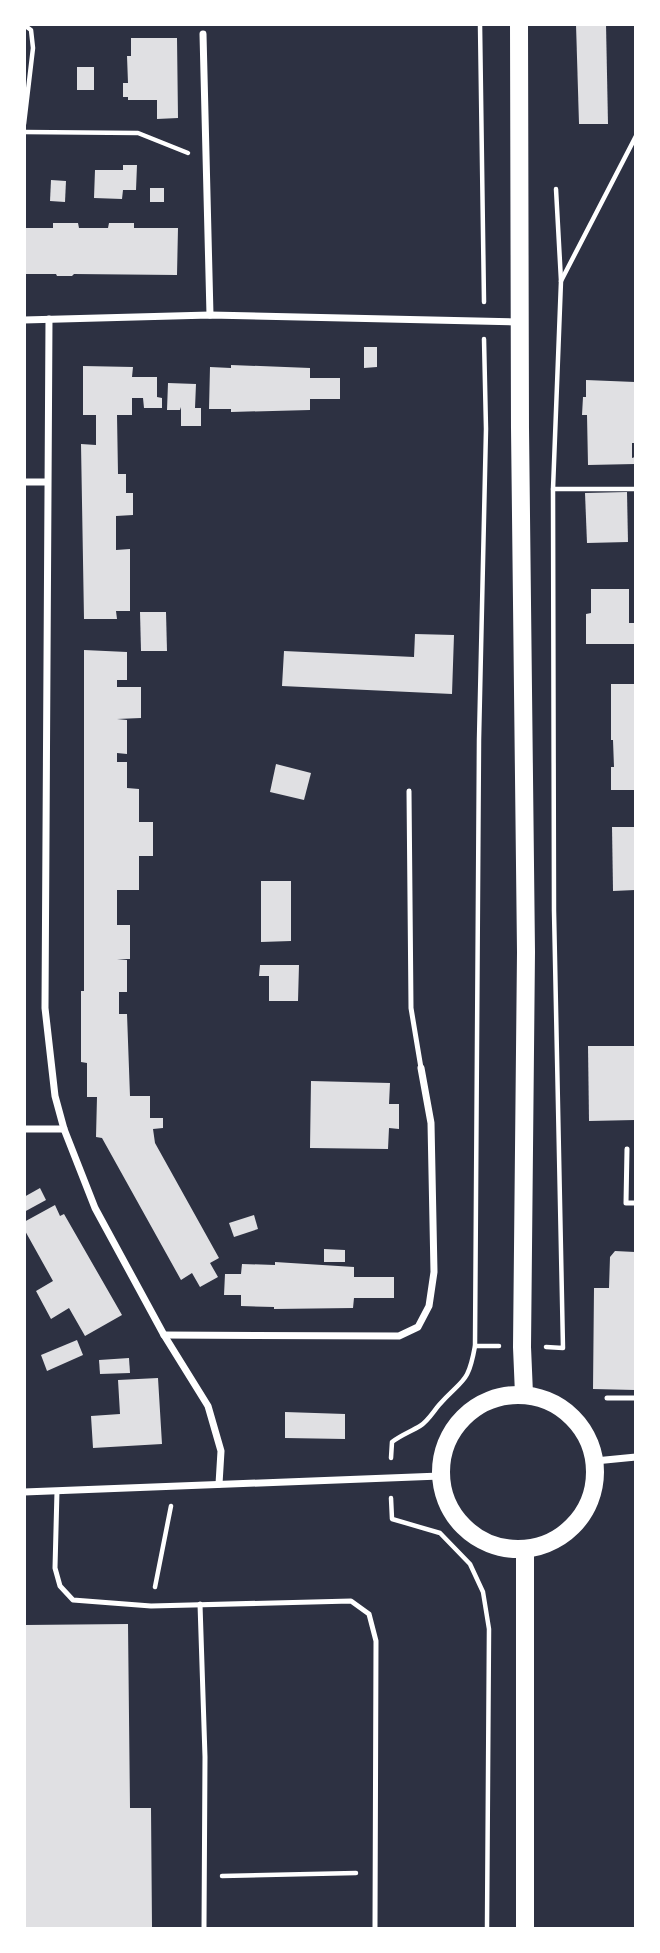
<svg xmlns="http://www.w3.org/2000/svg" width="660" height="1953" viewBox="0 0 660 1953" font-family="'Roboto Serif',serif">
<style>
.building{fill:#e0e0e3}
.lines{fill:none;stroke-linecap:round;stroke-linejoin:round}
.path{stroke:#fff;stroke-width:4.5}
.service{stroke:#fff;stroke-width:5}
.minor{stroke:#fff;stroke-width:7}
.primary{stroke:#fff;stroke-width:18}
</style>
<rect width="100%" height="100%" fill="#2d3142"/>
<g class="building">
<path d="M576,24H606L608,124H579Z"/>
<path d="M131,38H177L178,118L157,119V100H128V97H123V83H128L127,56H131Z"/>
<rect x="77" y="67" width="17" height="23"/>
<path d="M123,165H137L136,190H123L122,199L94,198L95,170H123Z"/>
<path d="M51,180L66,181L65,202L50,201Z"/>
<rect x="150" y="188" width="14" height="14"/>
<path d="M53,223H78L79,228H108L109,223H134V228H178L177,275L74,274L72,276H57L56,274H24V228H53Z"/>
<path d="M364,347H377V367L364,368Z"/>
<path d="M231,365L310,368V378H340V399H310V410L231,412V409H209L210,367L231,368Z"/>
<path d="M83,366L133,367L132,377H157V397L162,398V408H144L143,398H132V415H117L118,474H126V493H133V515L116,516V550L130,549V611H116L117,619H84L81,444L96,445V415H83Z"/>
<path d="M586,380L635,382V443H632V458L635,457V464L588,465L587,415H582L583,397H586Z"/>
<path d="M168,383L196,384L195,408H201V426H181V407L180,410H167Z"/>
<path d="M627,492L628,542L587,543L585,493Z"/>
<path d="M591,589H629V623H635V644H586V614L591,613Z"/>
<path d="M140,612H166L167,651H141Z"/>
<path d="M415,634L454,635L452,694L282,686L284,651L414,657Z"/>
<path d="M84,650L127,652V680H117V687H141V718L117,719L127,720V754L117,753V762H127V788L139,789V822H153V856H139V890H117V925H130V959H117L127,960V992H119V1014H127L130,1096H150V1118H163V1128L153,1129L155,1143L219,1258L210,1263L218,1277L200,1287L192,1273L181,1280L102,1138L96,1137L97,1097H87V1063L81,1062V991H84Z"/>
<path d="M611,684H635V790H611V767H614L613,740H611Z"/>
<path d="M276,764L311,773L304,800L270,792Z"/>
<path d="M612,827H635V890L613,891Z"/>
<path d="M261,881H291V941L261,942Z"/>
<path d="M260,965H299L298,1001H269V976H259Z"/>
<path d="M588,1046H635V1120L589,1121Z"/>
<path d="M311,1081L390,1083L389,1104H399V1129L389,1128L388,1149L310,1148Z"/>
<path d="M40,1188L46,1200L24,1212V1197Z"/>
<path d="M55,1205L60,1216L64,1214L122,1315L85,1336L69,1308L51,1319L36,1291L53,1281L24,1229V1222Z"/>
<path d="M254,1215L258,1229L234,1237L229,1223Z"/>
<path d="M324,1249L345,1250V1262H324Z"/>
<path d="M615,1251L635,1252V1390L593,1389L594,1288H609L610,1257Z"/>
<path d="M275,1262L354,1267V1277H394V1298H354L353,1308L274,1309V1307L241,1306V1295H224L225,1274H241L242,1264L275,1265Z"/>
<path d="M77,1340L83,1355L47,1371L41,1355Z"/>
<path d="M129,1358L130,1373L100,1374L99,1360Z"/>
<path d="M158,1378L162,1444L93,1448L91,1416L120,1414L118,1380Z"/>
<path d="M285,1412L345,1414V1439L285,1438Z"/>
<path d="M128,1624L130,1808H151L152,1928H24V1625Z"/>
</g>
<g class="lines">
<g class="path">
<path d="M480,24L484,302"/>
<path d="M24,25L31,30L33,48L24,124"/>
<path d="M24,132L138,133L188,153"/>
<path d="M561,281L636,136"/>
<path d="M553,489H636"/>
<path d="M475,1346H499"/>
<path d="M546,1347L563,1348L554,911L553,489L561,281L556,189"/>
<path d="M391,1458L392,1442C401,1435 410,1432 420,1426C428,1421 433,1412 439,1405C463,1378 468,1385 475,1346L479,740L486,429L484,339"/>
<path d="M391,1498L392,1519L440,1533L470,1564L483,1592L489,1629L487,1928"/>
<path d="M155,1587L171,1506"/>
<path d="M222,1876L356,1873"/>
</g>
<g class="service">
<path d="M409,791L411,1008L421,1068"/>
<path d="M627,1149L626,1203H636"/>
<path d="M607,1398H636"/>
<path d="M57,1491L55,1568L60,1586L73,1600L151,1606L351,1601L369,1614L376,1641L375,1928"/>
<path d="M200,1604L205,1757L204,1928"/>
</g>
<g class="minor">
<path d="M203,34L210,315"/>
<path d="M49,319L45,1008L55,1096L64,1129L95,1208L164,1335L208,1406L221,1451L219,1484"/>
<path d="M24,320L210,315L519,322"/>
<path d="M24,482H47"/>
<path d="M24,1129H64"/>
<path d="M164,1335L399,1336L418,1327L429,1306L434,1272L431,1123L421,1068"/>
<path d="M595,1461L636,1457"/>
<path d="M24,1492L440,1476"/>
</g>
<g class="primary">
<path d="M519,24L520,428L526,952L522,1347L524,1394"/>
<circle cx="518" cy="1472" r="77"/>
<path d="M525,1928V1549"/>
</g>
</g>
<rect width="660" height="1953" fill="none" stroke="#ffffff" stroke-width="52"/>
</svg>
